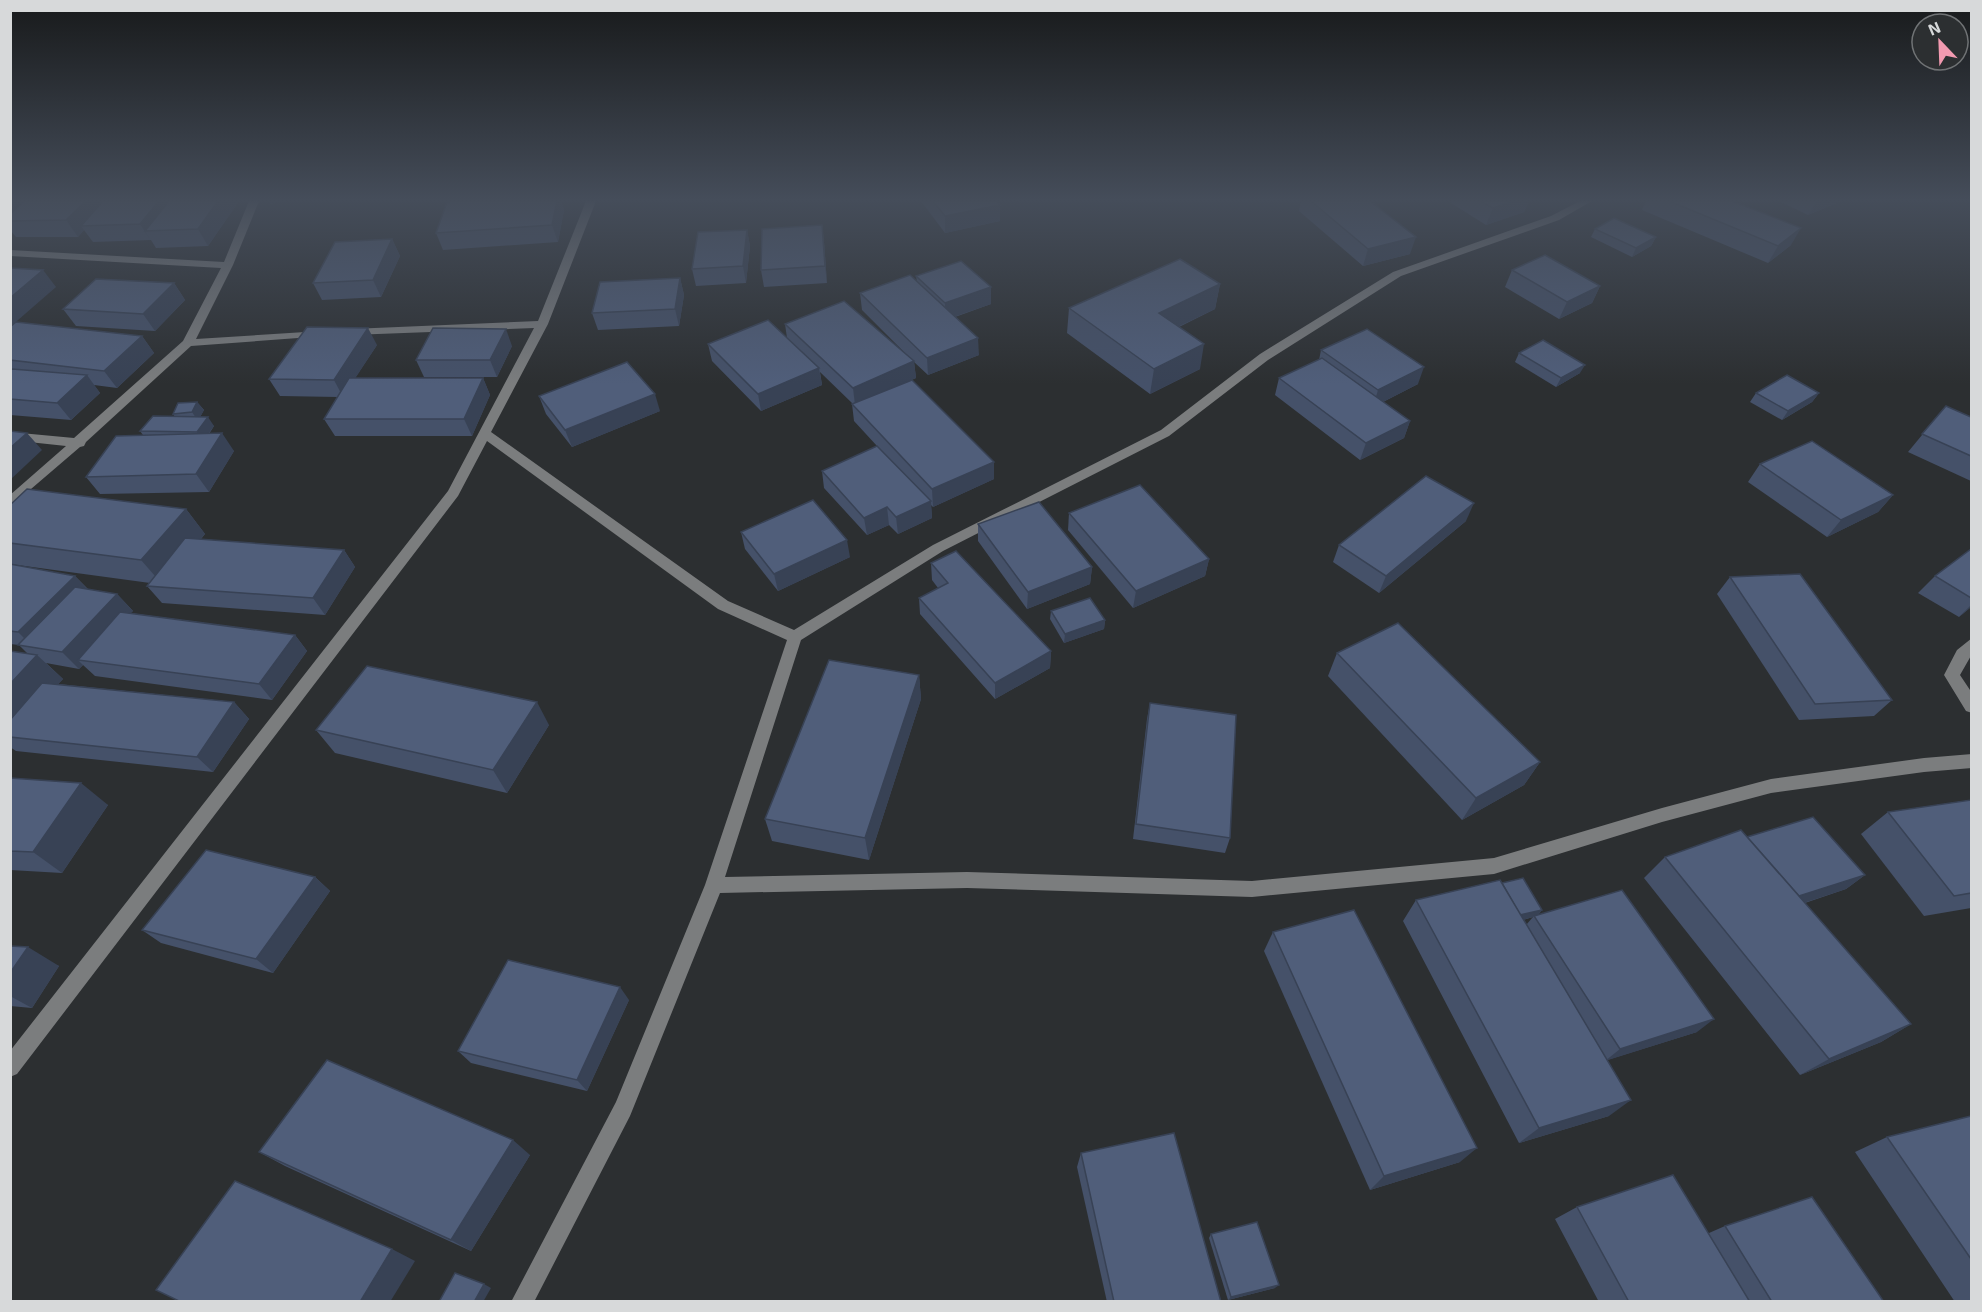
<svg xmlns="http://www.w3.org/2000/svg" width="1982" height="1312" viewBox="0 0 1982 1312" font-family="'Exo 2',sans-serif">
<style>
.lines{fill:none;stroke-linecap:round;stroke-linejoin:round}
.minor{fill:#7b7d7e;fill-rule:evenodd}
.wall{fill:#455169;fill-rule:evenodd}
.shaded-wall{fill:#384255}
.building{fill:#505e7a;stroke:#384255;stroke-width:1.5}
</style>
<rect width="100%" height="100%" fill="#2c2f31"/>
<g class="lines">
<g class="minor">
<path d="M249,201H259L233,265L196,339L321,331L327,334L325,336L191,346L86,442L84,446L80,447L10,507V495L66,446L10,440V432L74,438L183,341L221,268L10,256V250L224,262Z"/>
<path d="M586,201H596L548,324L491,432L728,601L794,630L933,545L1161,430L1260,354L1393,272L1551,216L1580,201H1592L1559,220L1401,276L1268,360L1169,436L943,551L801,640L725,877L967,872L1252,881L1494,858L1662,808L1771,779L1924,758L1972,754V768L1924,772L1771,793L1662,822L1494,874L1252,897L967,888L720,893L630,1116L534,1302H511L616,1102L705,885L787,640L718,609L487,441L458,496L17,1074L10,1077V1051L448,491L534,328L351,335L345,332L351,329L538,321Z"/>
<path d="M1972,638V654L1960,675L1972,693V713L1966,711L1944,675L1957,650Z"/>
</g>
</g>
<g class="wall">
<path d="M10,201H239L208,246L156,248L151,240L93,242L84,230L78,237H16L11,231V232Z"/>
<path d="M459,201H561L564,210L558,242L443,250L436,233Z"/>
<path d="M921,201H997L1000,221L945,233Z"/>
<path d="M1301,201H1370L1410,254L1363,266L1299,211Z"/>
<path d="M1452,201H1529L1524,212L1486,225L1451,203Z"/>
<path d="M1646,201H1732L1791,245L1768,263L1642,210Z"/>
<path d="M1779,201H1841L1808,215Z"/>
<path d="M822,225L824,242L827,283L764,287L761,270Z"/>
<path d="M1595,229L1656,237L1651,246L1632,257L1591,237Z"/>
<path d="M747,230L750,246L746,283L696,286L692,269Z"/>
<path d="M392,239L400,256L381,297L322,300L313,283Z"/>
<path d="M1512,270L1600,286L1592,303L1559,319L1505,287Z"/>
<path d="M916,276L991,304L955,317L979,355L928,375L914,362L916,378L909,381L994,479L933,507L931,505L932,518L898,534L889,525L867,535L824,488L822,471L877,446L854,421L852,404H853L820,372L822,385L761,411L712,361L708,344L787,338L785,324L906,354L862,310L860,293L917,282Z"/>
<path d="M680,278L684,295L679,326L598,330L592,313Z"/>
<path d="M174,283L185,300L155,331L76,326L63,309Z"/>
<path d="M1220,284L1215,309L1179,327L1200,369L1150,394L1067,333L1069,308Z"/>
<path d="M10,327L142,336L154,353L117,388L94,385L100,393L71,420L10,415Z"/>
<path d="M377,345L355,378H483L490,395L472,436H335L324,419L338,397L280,396L269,379Z"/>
<path d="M512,346L497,377H424L416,360Z"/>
<path d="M1321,350L1418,384L1383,402L1410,421L1404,438L1360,460L1275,395L1279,378L1319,360Z"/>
<path d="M1519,353L1580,373L1556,387L1515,362Z"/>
<path d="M1756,393H1819L1812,402L1782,420L1750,402Z"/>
<path d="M539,396L660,411L572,447L546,414Z"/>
<path d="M197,402L204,410L200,417L214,426L209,434L234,451L209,492L100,494L86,477L143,435L140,431L175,417L173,414Z"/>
<path d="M1946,406L1971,417V481L1908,452Z"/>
<path d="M1760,464L1893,495L1878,512L1827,537L1748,482Z"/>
<path d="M10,505L186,509L205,534L201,539L344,550L355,567L325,615L162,603L147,586L150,583L10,564Z"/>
<path d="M1069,513L1209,559L1205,576L1133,608L1068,530Z"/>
<path d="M1466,521L1379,593L1333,562L1339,545Z"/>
<path d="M978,524L1092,567L1090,584L1027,609L978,541Z"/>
<path d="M741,532L850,557L778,591L745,549Z"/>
<path d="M1971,549V607L1959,617L1918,593L1935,576Z"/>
<path d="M931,563L1051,651L1050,668L995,699L920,614L919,598L938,588L932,580Z"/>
<path d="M10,564L75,576L88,589L117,594L133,611L130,613L295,635L307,651L272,700L95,676L83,665L79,669L46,663L63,679L58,684L234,702L249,719L213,772L16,751L10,747V651L28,654L19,645L10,644Z"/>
<path d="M1730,577L1892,700L1874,716L1799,720L1717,594Z"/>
<path d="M1051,611L1105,620L1104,629L1064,643L1050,619Z"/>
<path d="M1337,653L1540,762L1524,785L1462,820L1328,676Z"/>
<path d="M919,675L921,699L869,860L772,841L765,819Z"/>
<path d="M1150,703L1230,838L1225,853L1133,839L1147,719Z"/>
<path d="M549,725L507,793L335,753L316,730Z"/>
<path d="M10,778L108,805L62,873L10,870Z"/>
<path d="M1971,800V908L1924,916L1861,834L1888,812Z"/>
<path d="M1747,837L1865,875L1846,889L1805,903L1911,1024L1881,1042L1800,1075L1644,878L1665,857Z"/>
<path d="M315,877L330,891L273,973L161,943L142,930Z"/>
<path d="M1502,883L1542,910L1538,915L1697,1032L1607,1060L1609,1116L1519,1143L1403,921L1416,900ZM1533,917L1526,925L1523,920Z"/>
<path d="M1273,932L1460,1162L1370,1190L1264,951Z"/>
<path d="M10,946L59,966L32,1008L10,1006Z"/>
<path d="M629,1000L587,1091L471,1063L458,1051Z"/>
<path d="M1971,1116V1302H1955L1855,1152L1887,1137Z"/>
<path d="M259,1152L530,1155L471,1251L285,1166Z"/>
<path d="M1081,1153L1221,1302H1107L1077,1167Z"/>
<path d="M1577,1207L1709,1233L1725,1226L1884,1302H1599L1555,1219Z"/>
<path d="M1211,1234L1275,1288L1228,1300L1209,1238Z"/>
</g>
<g class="shaded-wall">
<path d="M12,201H39L10,221V202Z"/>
<path d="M86,201H113L81,226L84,230L78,237L66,220Z"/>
<path d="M159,201H182L145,231L151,241L140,224Z"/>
<path d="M218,201H239L208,246L198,229Z"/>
<path d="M269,201H285L271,204Z"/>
<path d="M557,201H561L564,210L558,242L552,225Z"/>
<path d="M1515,201H1529L1524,212L1486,225L1493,208Z"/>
<path d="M1817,201H1841L1808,215Z"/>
<path d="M1000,205V221L945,233V216Z"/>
<path d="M822,225L824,242L827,283L825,266Z"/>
<path d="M1801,228L1791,245L1768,263L1778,246Z"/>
<path d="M747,230L750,246L746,283L743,266Z"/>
<path d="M1416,237L1410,254L1363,266L1368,249Z"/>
<path d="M1656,237L1651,246L1632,257L1636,248Z"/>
<path d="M392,239L400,256L381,297L373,280Z"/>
<path d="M43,270L56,287L10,327V298Z"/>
<path d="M680,278L684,295L679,326L675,309Z"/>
<path d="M174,283L185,300L155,331L143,314Z"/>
<path d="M1220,284L1215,309L1155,338L1159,313Z"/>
<path d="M1600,286L1592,303L1559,319L1567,302Z"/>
<path d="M991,287V304L945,320V303Z"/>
<path d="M368,328L377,345L343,397L334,380Z"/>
<path d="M506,329L512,346L497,377L490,360Z"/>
<path d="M142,336L154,353L117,388L104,371Z"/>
<path d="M978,338L979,355L928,375L927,358Z"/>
<path d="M1204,344L1200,369L1150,394L1154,369Z"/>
<path d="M914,361L916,378L855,405L853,388Z"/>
<path d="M1585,365L1580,373L1556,387L1561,378Z"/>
<path d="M1424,367L1418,384L1373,407L1378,390Z"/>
<path d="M819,368L822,385L761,411L758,394Z"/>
<path d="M87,375L100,393L71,420L57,403Z"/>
<path d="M483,378L490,395L472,436L464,419Z"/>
<path d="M1819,393L1812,402L1782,420L1788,411Z"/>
<path d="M655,394L660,411L572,447L565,430Z"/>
<path d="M197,402L204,410L198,421L192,412Z"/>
<path d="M208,417L214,426L203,441L197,432Z"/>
<path d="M1410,421L1404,438L1360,460L1366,443Z"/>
<path d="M27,433L42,450L10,480V448Z"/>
<path d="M222,433L234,451L209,492L196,474Z"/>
<path d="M994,462V479L933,507L932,489Z"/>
<path d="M1893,495L1878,512L1827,537L1841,520Z"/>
<path d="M931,501L932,518L898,534L896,517Z"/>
<path d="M1474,503L1466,521L1379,593L1386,576Z"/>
<path d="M887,507L889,525L867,535L864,518Z"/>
<path d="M186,509L205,534L162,584L141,560Z"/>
<path d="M847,540L850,557L778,591L774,574Z"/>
<path d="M344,550L355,567L325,615L313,598Z"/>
<path d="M1209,559L1205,576L1133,608L1136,591Z"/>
<path d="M1092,567L1090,584L1027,609L1028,592Z"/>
<path d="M75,576L91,593L34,648L18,632Z"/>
<path d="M117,594L133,611L87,661L78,660L83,665L79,669L62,652Z"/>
<path d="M1971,605V607L1959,617Z"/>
<path d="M1105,620L1104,629L1064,643L1065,634Z"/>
<path d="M295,635L307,651L272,700L259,684Z"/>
<path d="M1051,651L1050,668L995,699V683Z"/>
<path d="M37,655L63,679L12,736L10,735V684Z"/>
<path d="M919,675L921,699L869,860L865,838Z"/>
<path d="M234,702L249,719L213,772L197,757Z"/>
<path d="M537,702L549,725L507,793L493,770Z"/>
<path d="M1540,762L1524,785L1462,820L1476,798Z"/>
<path d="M81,783L108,805L62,873L33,852Z"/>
<path d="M1865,875L1846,889L1779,911L1796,897Z"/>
<path d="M315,877L330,891L273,973L256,959Z"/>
<path d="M1542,910L1536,917L1534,916L1533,917L1511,923L1517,915Z"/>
<path d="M28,947L59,966L32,1008L10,996V973Z"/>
<path d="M620,987L629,1000L587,1091L577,1080Z"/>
<path d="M1714,1019L1697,1032L1605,1061L1620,1049Z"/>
<path d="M1911,1024L1881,1042L1800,1075L1829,1059Z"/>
<path d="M1631,1100L1609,1116L1519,1143L1539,1128Z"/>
<path d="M513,1140L530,1155L471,1251L451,1240Z"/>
<path d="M1477,1148L1460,1162L1370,1190L1384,1176Z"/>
<path d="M392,1249L415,1261L390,1302H360Z"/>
<path d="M484,1284L491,1288L483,1302H474Z"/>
<path d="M1279,1285L1275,1288L1228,1300L1231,1297Z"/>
</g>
<g class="building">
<path d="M24,201H86L66,220L10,221V214Z"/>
<path d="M103,201H159L140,224L81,226Z"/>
<path d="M169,201H218L198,229L145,231Z"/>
<path d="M459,201H557L552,225L436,233L447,202Z"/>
<path d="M933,201H997L1000,205L945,216Z"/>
<path d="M1311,201H1370L1416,237L1368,249Z"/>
<path d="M1480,201H1515L1493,208Z"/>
<path d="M1669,201H1732L1801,228L1778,246Z"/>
<path d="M1614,218L1656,237L1636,248L1595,229Z"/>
<path d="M822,225L825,266L761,270L762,229Z"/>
<path d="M747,230L743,266L692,269L698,232Z"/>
<path d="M392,239L373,280L313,283L335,242Z"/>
<path d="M1545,255L1600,286L1567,302L1512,270Z"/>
<path d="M1180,259L1220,284L1159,313L1204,344L1154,369L1069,308Z"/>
<path d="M961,261L991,287L945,303L916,276Z"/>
<path d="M10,268L43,270L10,298Z"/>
<path d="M910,275L978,338L927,358L860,293Z"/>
<path d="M680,278L675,309L592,313L600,282Z"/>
<path d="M96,279L174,283L143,314L63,309Z"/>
<path d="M844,301L914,361L853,388L785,324Z"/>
<path d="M768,320L819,368L758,394L708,344Z"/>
<path d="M16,322L142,336L104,371L10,360V327Z"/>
<path d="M307,327L368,328L334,380L269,379Z"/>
<path d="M433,328L506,329L490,360H416Z"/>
<path d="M1367,329L1424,367L1378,390L1321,350Z"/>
<path d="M1543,340L1585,365L1561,378L1519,353Z"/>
<path d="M1322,358L1410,421L1366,443L1279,378Z"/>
<path d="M627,362L655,394L565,430L539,396Z"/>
<path d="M12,369L87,375L57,403L10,399V371Z"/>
<path d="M1787,375L1819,393L1788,411L1756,393Z"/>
<path d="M349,378H483L464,419H324Z"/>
<path d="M912,380L994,462L932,489L852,404Z"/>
<path d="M197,402L192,412L173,414L178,403Z"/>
<path d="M1946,406L1971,417V456L1922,434Z"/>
<path d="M153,416L208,417L197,432L140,431Z"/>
<path d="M10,431L27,433L10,448Z"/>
<path d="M222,433L196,474L86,477L116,436Z"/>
<path d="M1812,441L1893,495L1841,520L1760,464Z"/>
<path d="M877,446L931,501L896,517L887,507L864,518L822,471Z"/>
<path d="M1426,476L1474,503L1386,576L1339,545Z"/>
<path d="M1140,485L1209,559L1136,591L1069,513Z"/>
<path d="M27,489L186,509L141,560L10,543V505Z"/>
<path d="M813,500L847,540L774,574L741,532Z"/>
<path d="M1039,502L1092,567L1028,592L978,524Z"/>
<path d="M185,538L344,550L313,598L147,586Z"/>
<path d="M1971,549V598L1935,576Z"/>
<path d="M956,551L1051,651L995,683L919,598L948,583L931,563Z"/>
<path d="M10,564L75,576L18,632L10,631Z"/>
<path d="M1800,574L1892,700L1815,704L1730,577Z"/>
<path d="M75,587L117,594L62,652L18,645Z"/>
<path d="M1090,598L1105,620L1065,634L1051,611Z"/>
<path d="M120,612L295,635L259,684L78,660Z"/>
<path d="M1398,623L1540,762L1476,798L1337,653Z"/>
<path d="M10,651L37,655L10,684Z"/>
<path d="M829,660L919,675L865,838L765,819Z"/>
<path d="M367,666L537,702L493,770L316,730Z"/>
<path d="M42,683L234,702L197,757L10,737V720Z"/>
<path d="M1150,703L1236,715L1230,838L1136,824Z"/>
<path d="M10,778L81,783L33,852L10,851Z"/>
<path d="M1971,800V893L1954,896L1888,812Z"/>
<path d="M1813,817L1865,875L1799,896L1747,837Z"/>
<path d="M1741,830L1911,1024L1829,1059L1665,857Z"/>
<path d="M206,850L315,877L256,959L142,930Z"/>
<path d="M1523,878L1542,910L1520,915L1502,883Z"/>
<path d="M1500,880L1631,1100L1539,1128L1416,900Z"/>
<path d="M1622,890L1714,1019L1620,1049L1534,916Z"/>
<path d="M1354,910L1477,1148L1384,1176L1273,932Z"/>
<path d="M10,946L28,947L10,973Z"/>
<path d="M508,960L620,987L577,1080L458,1051Z"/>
<path d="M327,1060L513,1140L451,1240L259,1152Z"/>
<path d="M1971,1116V1259L1887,1137Z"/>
<path d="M1174,1133L1221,1302H1114L1081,1153Z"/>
<path d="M1673,1175L1750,1302H1629L1577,1207Z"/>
<path d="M235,1181L392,1249L360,1302H181L156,1290Z"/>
<path d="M1812,1197L1884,1302H1772L1725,1226Z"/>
<path d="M1257,1222L1279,1285L1231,1297L1211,1234Z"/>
<path d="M455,1273L484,1284L474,1302H439Z"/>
</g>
<linearGradient id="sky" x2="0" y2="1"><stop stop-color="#181a1b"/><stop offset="0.52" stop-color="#454d5a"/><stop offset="1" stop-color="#454d5a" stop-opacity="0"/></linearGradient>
<rect width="1982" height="384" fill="url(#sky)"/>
<rect width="1982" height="1312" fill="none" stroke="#d7d9da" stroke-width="24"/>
<g transform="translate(1940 42) rotate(337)"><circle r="28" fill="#2c2f31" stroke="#707375" stroke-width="1.5"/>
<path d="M0-4.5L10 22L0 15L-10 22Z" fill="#f29ab0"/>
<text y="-9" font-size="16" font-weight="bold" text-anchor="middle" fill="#d7d9da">N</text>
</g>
</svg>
